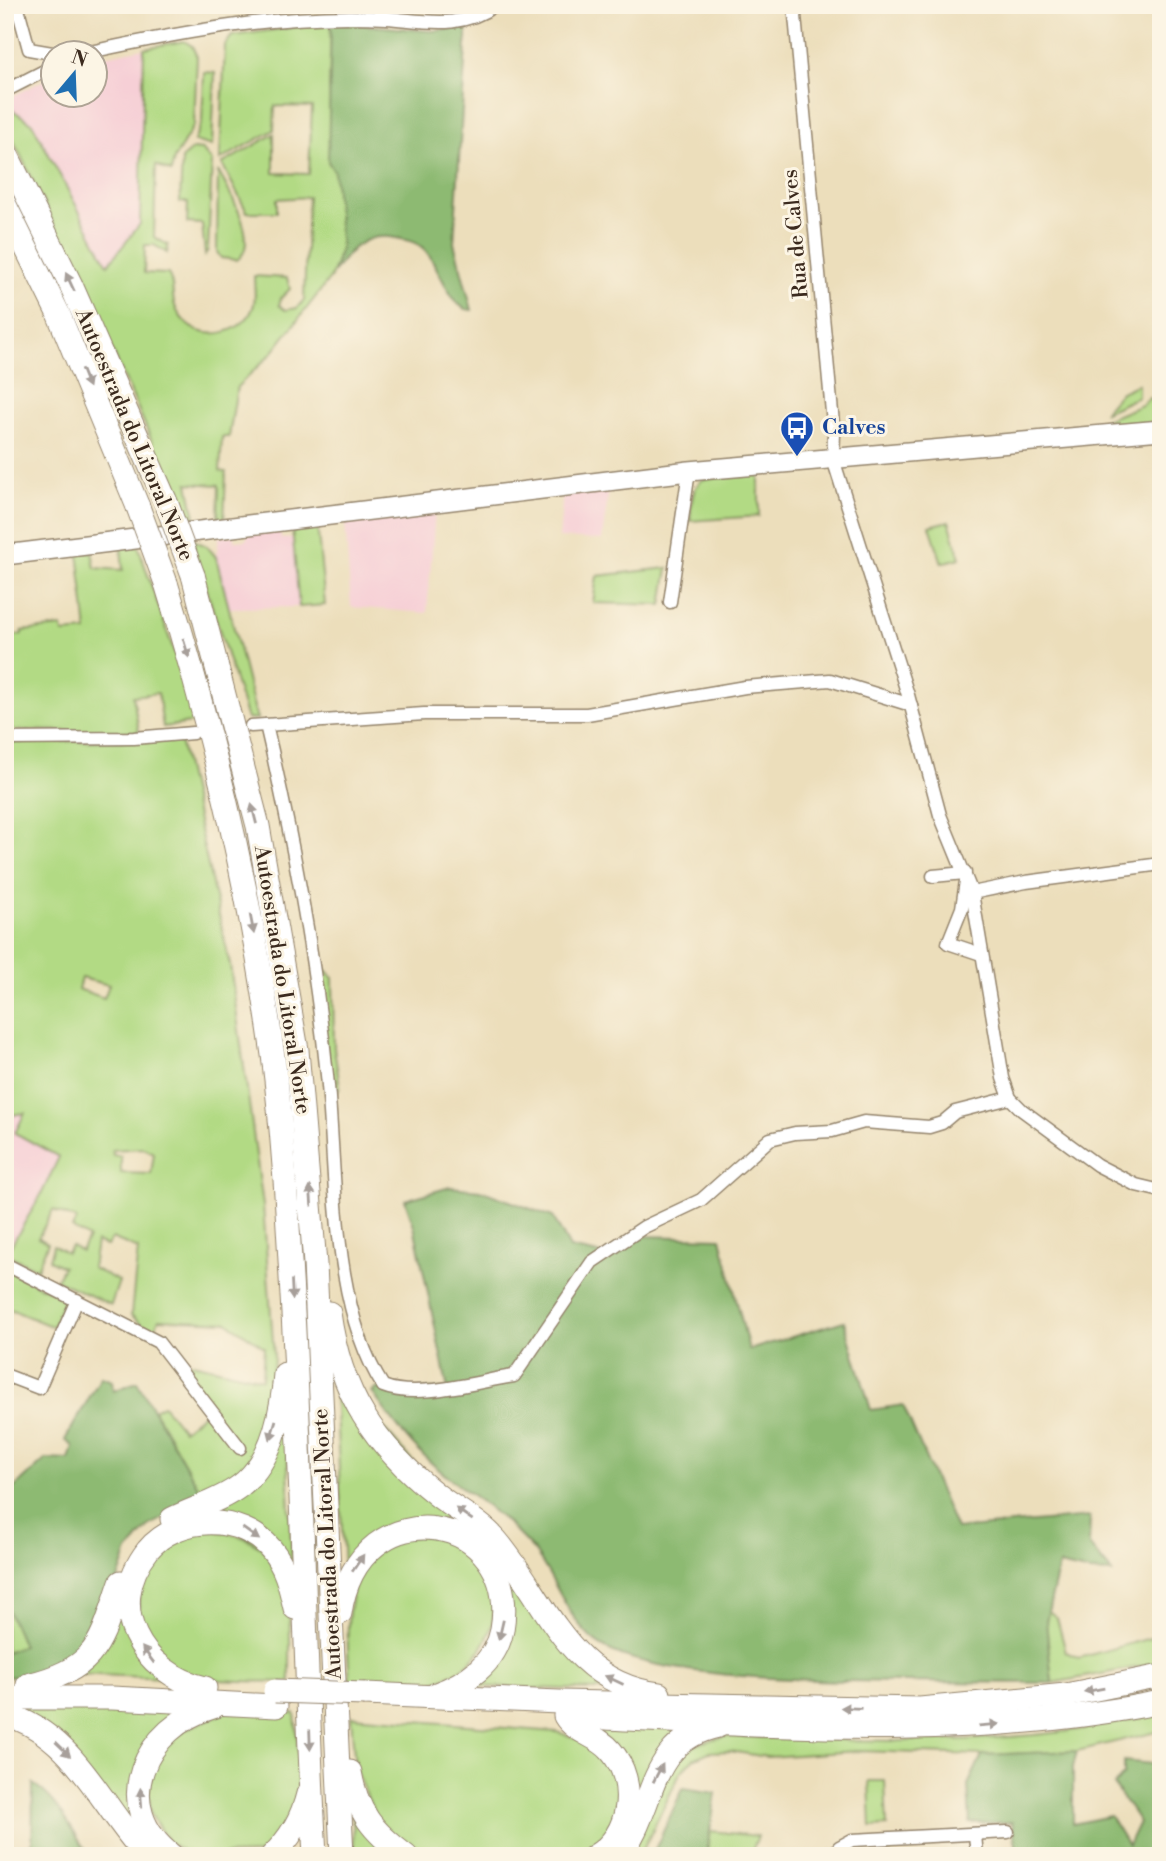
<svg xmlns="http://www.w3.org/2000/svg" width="1166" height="1861" viewBox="0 0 1166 1861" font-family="'Libre Bodoni',serif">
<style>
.built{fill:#f6cfd6}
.green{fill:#b2da84;stroke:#768251;stroke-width:2;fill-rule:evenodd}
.forest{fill:#8dba72;stroke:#647248;stroke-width:2}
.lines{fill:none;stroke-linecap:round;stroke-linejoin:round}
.minor-casing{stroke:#94846c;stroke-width:15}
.primary-casing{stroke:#94846c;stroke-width:22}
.motorway-casing{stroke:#94846c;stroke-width:25}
.minor{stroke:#fff;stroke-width:12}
.primary{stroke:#fff;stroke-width:19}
.motorway{stroke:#fff;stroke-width:23}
.motorway-bridge-casing{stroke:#94846c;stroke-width:25;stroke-linecap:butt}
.motorway-bridge{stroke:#fff;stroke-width:23}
.oneway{fill:#a79f9a}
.labels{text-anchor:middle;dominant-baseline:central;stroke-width:6;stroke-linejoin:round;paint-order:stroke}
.street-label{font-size:21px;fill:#3b2a1e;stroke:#fcf5e5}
.transit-label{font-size:21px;font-weight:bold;fill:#164399;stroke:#fcf5e5;text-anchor:start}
</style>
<rect width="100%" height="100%" fill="#fcf5e5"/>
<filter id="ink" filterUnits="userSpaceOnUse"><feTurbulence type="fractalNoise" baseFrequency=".0143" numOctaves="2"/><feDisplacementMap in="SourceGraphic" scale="14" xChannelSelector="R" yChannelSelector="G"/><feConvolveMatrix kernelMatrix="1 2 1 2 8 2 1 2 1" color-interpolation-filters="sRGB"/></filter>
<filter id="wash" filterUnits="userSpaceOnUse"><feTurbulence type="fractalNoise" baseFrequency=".00686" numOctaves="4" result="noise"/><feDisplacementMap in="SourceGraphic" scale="28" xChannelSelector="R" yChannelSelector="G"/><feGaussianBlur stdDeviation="1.57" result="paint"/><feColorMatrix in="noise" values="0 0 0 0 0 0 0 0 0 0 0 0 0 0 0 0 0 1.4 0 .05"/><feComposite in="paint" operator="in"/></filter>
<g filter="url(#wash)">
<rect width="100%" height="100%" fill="#ecdebb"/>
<g class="built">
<path d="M144,48L140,224L108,265L32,123L5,105V100L52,76V94H94L95,58Z"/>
<path d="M609,488L602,540L559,538L563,493Z"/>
<path d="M432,510L435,513L427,613L351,607L345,521Z"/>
<path d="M280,529L281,539L293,538L299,607L229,608L216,557L219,537L234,535L235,541L247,540V533Z"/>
<path d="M26,1113L59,1157L41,1195L6,1254L5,1116Z"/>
</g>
<g class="green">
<path d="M331,22L329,88L341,248L331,277L272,353L237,387L229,437H222L220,471L226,472L224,521L218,522L219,485L188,483L195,517L187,527C133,389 69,256 5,123V105L32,123L108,265L140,224L144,48L184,41L192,46L197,57L194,125L174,159L171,172L156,165L154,237L168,245L167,253L154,245H145L144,273L168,274C178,288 165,302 187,324C207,343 248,332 254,304C256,296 254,285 254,276L287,278L290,289L281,298L279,305L285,310L297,308L304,300L308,197L277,199V212H247L222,164L274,134V173L309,174L312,107L275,106L274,130L220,160L225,45L232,36Z"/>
<path d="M204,72L215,73L212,146L194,141L202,122Z"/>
<path d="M193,149L202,150L212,161L208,250L205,255L202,224L187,223L188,202H180L182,158Z"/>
<path d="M218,171C228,190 262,243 237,260L221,258L217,252Z"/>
<path d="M1138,384V397L1103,413L1121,392Z"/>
<path d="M1149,398L1161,403V424L1103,429V421L1142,405Z"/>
<path d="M759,474V516L690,521C692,506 690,487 704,479Z"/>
<path d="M949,521L960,558L942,563L930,526Z"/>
<path d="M317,524L325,605L299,607L292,527Z"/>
<path d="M191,539L207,546L216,557L257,719H247Z"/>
<path d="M138,546L198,722L163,727L158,693L133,696L139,732L5,730V632L11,631L13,636L22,634V631L62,627L63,633L87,631L78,552L92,551L95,568L123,570L121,547Z"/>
<path d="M668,568L662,605L593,603L597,576Z"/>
<path d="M180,740L230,965L263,1205L274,1356L271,1410L251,1462L204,1497L154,1410L163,1405L183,1430L205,1412L183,1368L184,1361L262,1379L264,1347L227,1322L159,1319L153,1333L131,1315L138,1249L112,1238L107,1246L96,1242L92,1268L119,1281L111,1305L56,1280L63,1267L49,1260L53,1245L67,1253L71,1246L81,1251L88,1238L72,1228L77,1220L53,1210L38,1238L48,1243L37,1269L6,1254L41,1195L59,1157L15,1133L25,1113L5,1116V742ZM81,978L109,985L104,998L78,989ZM144,1148L154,1153L151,1174L121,1173V1156L113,1155L112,1150Z"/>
<path d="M315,963L322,966L333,978L334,1048L340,1087L336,1094H332Z"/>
<path d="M5,1269L65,1298L53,1327L5,1307Z"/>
<path d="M334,1370L459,1515L627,1691L467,1686L490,1665L505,1575L415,1519C378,1528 366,1536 344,1568Z"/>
<path d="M286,1417L292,1565L210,1514Z"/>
<path d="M210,1529C220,1532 232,1533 242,1537C299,1558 289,1633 290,1682C254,1680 201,1686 170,1665C124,1633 130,1561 179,1536C187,1531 200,1531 210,1529Z"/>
<path d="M424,1535C433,1537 447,1538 455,1542C507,1568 506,1639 460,1670C428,1691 386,1684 350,1683C347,1636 339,1567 392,1542C401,1538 414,1537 424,1535Z"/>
<path d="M124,1603L167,1678L75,1674Z"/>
<path d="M5,1604L24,1647L5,1652Z"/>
<path d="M1049,1611L1057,1618L1066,1652L1079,1658L1161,1635V1663L1052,1683L1046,1621Z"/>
<path d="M5,1704L188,1707L152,1736L146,1835Z"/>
<path d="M228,1711L295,1713C298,1750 305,1796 285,1829C280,1838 269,1846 262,1854L191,1856L168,1842L151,1815L148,1788L155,1759L171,1735Z"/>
<path d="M1161,1714V1731L1077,1751L982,1755L858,1751L767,1757L730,1751L709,1752L693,1759L680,1773L640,1856H626C640,1828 663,1764 689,1748C700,1742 712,1739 725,1736C842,1741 960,1746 1077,1730C1105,1726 1133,1719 1161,1714Z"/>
<path d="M351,1716L557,1732C575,1738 593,1741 606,1757C635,1791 613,1841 574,1856H428L401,1844L377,1820L355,1768Z"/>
<path d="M588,1725L691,1729L632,1816L635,1797Z"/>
<path d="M869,1781H885L887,1826L871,1827Z"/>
<path d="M353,1807L396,1856H354Z"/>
<path d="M710,1831L758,1836L750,1856H706Z"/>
</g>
<g class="forest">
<path d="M331,22L430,31L467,28L454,243L472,310C450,311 439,263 424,249C415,240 401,239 389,237C362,234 347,253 333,273L341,248L334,171L328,162Z"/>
<path d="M450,1187L480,1190L553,1217L570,1248L612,1257L640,1236L721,1238L749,1350L844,1321L871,1410L903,1405L956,1529L1090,1517L1089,1545L1112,1573L1090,1572L1059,1565L1046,1621L1052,1683C961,1680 651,1693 592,1639C566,1615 555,1578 534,1551C526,1541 516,1533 508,1524C486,1503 460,1488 437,1468C412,1447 391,1420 372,1392L378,1388L448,1390L414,1226L405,1200Z"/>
<path d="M101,1377L112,1381L113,1391L137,1382L204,1497L150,1525L128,1551L101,1627L71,1663L29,1676L5,1677V1652L23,1646L5,1604V1511L9,1507L5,1496L46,1459L69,1460L73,1446L65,1440Z"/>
<path d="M1077,1751L1073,1767V1824L1110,1816L1128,1845L1139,1822L1114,1785L1124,1774V1761L1161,1765V1856H1018L1012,1822L970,1823L968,1785L982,1755Z"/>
<path d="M33,1784C60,1800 71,1832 90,1856L32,1855Z"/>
<path d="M683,1788L716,1793L706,1856H652Z"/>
</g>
</g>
<g filter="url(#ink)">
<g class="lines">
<g class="minor-casing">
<g id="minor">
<path d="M17,5L29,49L52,53"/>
<path d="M794,5L834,434L833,459L908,695L940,815L972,893L1003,1078L1010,1098L1022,1110L1097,1165L1136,1185L1161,1191"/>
<path d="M90,52C186,31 289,12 387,18C427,21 461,30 495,5"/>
<path d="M5,91L52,67"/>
<path d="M670,602L689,471"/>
<path d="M266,725C293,840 315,957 327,1075C337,1171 330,1303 383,1386C417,1400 478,1381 514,1376L592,1262L644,1227L701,1200L770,1139L795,1133L832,1131L864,1122L929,1127L942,1123L955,1112L1010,1098"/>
<path d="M251,726L424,714H587L745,687L830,680L911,705"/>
<path d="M5,739L134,738L193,733"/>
<path d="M933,876L965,873"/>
<path d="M966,881L962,908L948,943L981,954"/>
<path d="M972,893L1026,882L1161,864"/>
<path d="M5,1264L158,1342L240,1448"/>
<path d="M5,1375L39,1388L77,1300"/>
<path d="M975,1835L977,1856"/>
<path d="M836,1856L839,1847L852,1840L1008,1832"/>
</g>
</g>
<g class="primary-casing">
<path id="primary" d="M5,555L689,471L1161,430"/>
</g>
<g class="motorway-casing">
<g id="motorway">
<path d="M5,151L71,285L166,502"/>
<path d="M5,205L58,313L138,507"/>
<path d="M193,575L258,826L297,1050L315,1264L342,1856"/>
<path d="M166,583C214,738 251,894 273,1055C284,1140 288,1227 293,1313C303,1494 305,1675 315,1856"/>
<path d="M329,1313C340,1393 374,1445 437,1495C456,1510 480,1521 496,1540C547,1600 568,1683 659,1694"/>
<path d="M172,1519C194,1508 220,1501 240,1486C272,1462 282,1412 285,1374"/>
<path d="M340,1613C359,1484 522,1512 502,1630C496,1663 465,1684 436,1694"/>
<path d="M28,1685C99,1668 100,1643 121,1582"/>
<path d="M205,1688C141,1673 103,1607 148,1550C178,1514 242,1514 271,1549C286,1567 290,1586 295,1608"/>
<path d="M365,1694L559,1702L920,1709L1066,1695L1161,1676"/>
<path d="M5,1698H112L276,1706"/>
<path d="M5,1714C76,1735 100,1806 147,1856"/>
<path d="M565,1716C575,1733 598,1735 611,1751C638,1782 631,1836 595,1856"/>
<path d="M586,1717C777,1726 971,1741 1161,1702"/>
<path d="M350,1772C357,1812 372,1831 406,1856"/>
<path d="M172,1856C107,1806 145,1726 213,1707"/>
<path d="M272,1856C291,1838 302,1819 308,1794"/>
<path d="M618,1856C657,1813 643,1742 718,1726"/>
</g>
</g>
<use href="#minor" class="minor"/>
<use href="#primary" class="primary"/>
<use href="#motorway" class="motorway"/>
<g class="motorway-bridge-casing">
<g id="motorway-bridge">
<path d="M166,502L193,575"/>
<path d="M138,507L166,583"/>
<path d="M275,1691L365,1694"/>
</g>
</g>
<use href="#motorway-bridge" class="motorway-bridge"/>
</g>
<defs><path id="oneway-solid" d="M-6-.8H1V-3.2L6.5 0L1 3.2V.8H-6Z" transform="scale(1.75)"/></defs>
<g class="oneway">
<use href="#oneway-solid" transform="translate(70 282) rotate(-115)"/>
<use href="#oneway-solid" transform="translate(85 378) rotate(68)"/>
<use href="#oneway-solid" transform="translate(186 648) rotate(73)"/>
<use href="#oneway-solid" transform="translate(254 814) rotate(-104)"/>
<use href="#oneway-solid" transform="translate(252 924) rotate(79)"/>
<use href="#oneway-solid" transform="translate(311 1196) rotate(-94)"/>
<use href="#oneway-solid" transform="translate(292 1290) rotate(87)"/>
<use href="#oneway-solid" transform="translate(273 1430) rotate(106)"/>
<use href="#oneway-solid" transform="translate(464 1514) rotate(-145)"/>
<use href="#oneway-solid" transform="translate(251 1534) rotate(35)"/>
<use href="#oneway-solid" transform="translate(358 1563) rotate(-56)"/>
<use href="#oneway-solid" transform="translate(501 1630) rotate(103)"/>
<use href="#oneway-solid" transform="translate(148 1655) rotate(-127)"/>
<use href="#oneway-solid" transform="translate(614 1680) rotate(-155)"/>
<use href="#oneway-solid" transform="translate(1094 1690) rotate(170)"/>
<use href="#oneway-solid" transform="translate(851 1708) rotate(-178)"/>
<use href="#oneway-solid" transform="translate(989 1725) rotate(-5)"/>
<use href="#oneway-solid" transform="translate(310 1740) rotate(88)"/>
<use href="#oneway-solid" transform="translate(63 1749) rotate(44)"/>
<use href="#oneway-solid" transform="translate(658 1773) rotate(-62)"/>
<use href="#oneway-solid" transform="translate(141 1798) rotate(-94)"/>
</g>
</g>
<defs>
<g id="bus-pin" transform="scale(1.75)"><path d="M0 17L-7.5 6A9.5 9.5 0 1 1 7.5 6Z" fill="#1a4fb4" stroke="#fcf5e5"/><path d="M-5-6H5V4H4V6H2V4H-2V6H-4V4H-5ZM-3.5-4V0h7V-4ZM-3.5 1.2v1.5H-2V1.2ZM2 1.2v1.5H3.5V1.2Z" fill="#fff"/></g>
</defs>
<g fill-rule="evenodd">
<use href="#bus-pin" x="797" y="428"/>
</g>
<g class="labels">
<g class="street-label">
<text transform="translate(796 234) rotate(-95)">Rua de Calves</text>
<text transform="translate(134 435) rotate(67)">Autoestrada do Litoral Norte</text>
<text transform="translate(282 980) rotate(81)">Autoestrada do Litoral Norte</text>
<text transform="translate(328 1544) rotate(-93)">Autoestrada do Litoral Norte</text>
</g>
<g class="transit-label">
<text x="822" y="428">Calves</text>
</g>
</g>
<rect width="1166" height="1861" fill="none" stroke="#fcf5e5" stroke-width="28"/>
<g transform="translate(74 74) rotate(19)"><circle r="33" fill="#fcf5e5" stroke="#afa495" stroke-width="2"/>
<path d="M0-5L12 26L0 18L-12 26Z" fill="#1f6fb2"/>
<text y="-10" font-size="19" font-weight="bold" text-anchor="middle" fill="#3b2a1e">N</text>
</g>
</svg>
